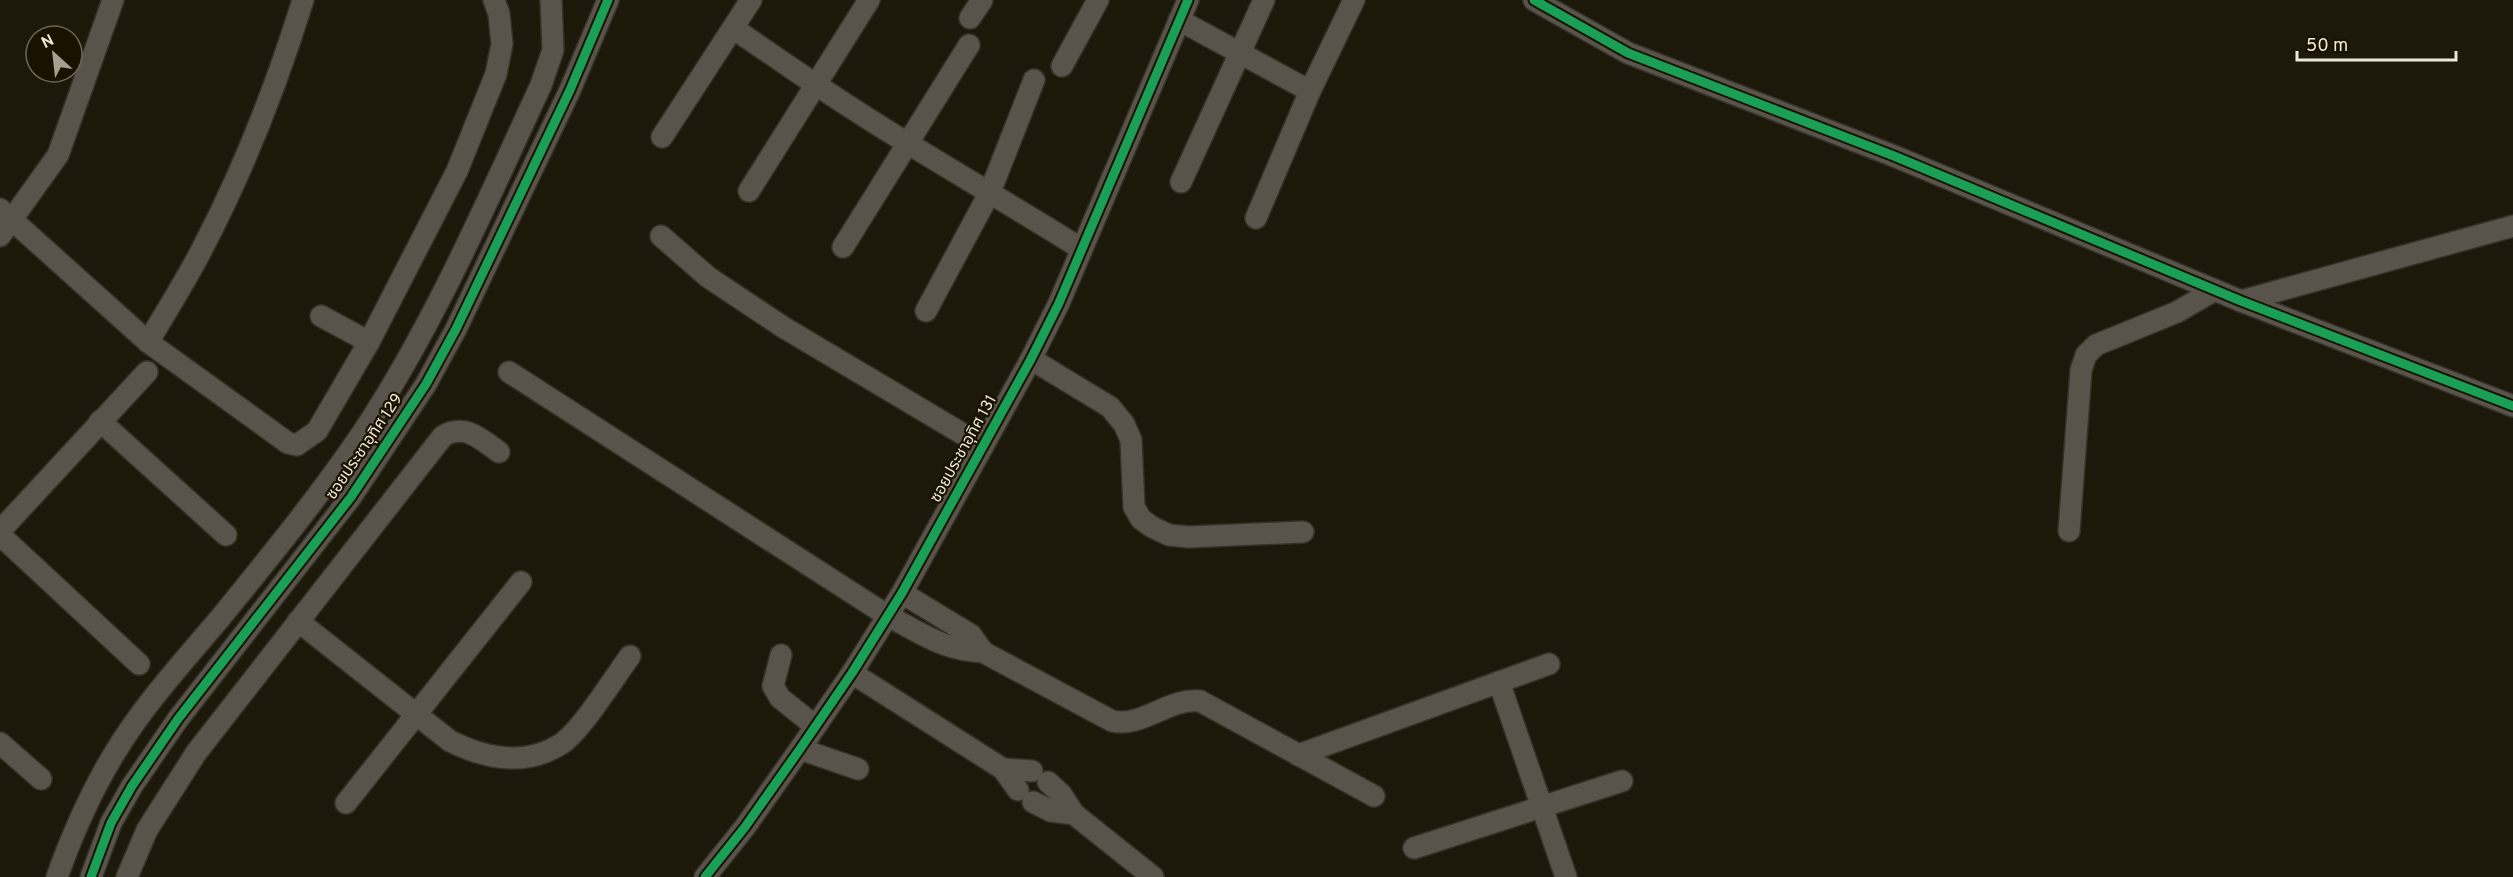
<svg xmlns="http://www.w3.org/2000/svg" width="2513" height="877" viewBox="0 0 2513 877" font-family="Overpass,'Noto Sans Thai',sans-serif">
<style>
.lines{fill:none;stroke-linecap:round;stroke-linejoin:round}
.minor-casing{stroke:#353128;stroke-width:24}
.minor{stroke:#58544b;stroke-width:21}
.cycleway-casing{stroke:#1a1200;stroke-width:13}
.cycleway{stroke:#1a9f57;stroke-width:9}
.labels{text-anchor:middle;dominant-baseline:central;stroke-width:4.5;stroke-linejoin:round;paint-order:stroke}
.street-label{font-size:16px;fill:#ede7d8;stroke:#1a1200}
</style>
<rect width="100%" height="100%" fill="#1c180a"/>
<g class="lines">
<g class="minor-casing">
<g id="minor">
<path d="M1534,0L1628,53L1894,156L2241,301L2513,406"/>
<path d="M970,18L982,0"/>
<path d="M1179,20L1310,91"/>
<path d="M733,28C791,68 849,108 909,144C966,179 1024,213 1080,248"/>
<path d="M1062,66L1098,0"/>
<path d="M662,137L751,0"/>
<path d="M1181,182L1264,0"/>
<path d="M749,191L869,0"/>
<path d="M0,209L148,342L288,443L297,445L317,431L369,342L457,171L496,74L502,44L499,14L494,0"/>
<path d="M1256,218L1310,91L1354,0"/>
<path d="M0,236L58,155L113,0"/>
<path d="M661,236L708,277L783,327L983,446"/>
<path d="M843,247L969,45"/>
<path d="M2241,301L2513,226"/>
<path d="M926,311L990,192L1034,80"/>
<path d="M321,316L369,342"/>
<path d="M148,342C166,312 185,282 201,251C242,173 277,84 303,0"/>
<path d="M1031,359L1110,407L1124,424L1131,440L1134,507L1141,519L1152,527L1169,535L1189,537L1303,532"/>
<path d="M509,372L888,616C923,634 943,650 983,652L1112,721C1142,728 1170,697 1200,701L1374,796"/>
<path d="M100,421L226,535"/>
<path d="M0,531L147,372"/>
<path d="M2069,531L2081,370L2086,355L2096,345L2177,312L2215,290"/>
<path d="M0,535L139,664"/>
<path d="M902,593L971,635L983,652"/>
<path d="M298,621L450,741C486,759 525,767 561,744C581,731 614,678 630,656"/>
<path d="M781,655L773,686L780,698L815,726"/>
<path d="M852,673L1003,769L1018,790"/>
<path d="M1499,682L1566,877"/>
<path d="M0,743L41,779"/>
<path d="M800,749L858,769"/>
<path d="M1298,755L1549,664"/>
<path d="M1003,769L1032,771"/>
<path d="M1048,782L1061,794L1074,814L1153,877"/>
<path d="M1033,802L1051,811L1074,814"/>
<path d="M346,803L521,582"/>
<path d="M1414,848L1622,781"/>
<path d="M57,877C72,835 91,792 114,754C144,704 184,661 221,617C269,558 318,498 361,435C434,325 486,204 541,85L553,50L551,0"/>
<path d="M91,877L111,823L132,786L178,719L351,497L426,384L456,329L570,90L608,0"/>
<path d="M127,877L147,830L196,753L443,436C465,423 481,439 499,452"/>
<path d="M705,877L745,827L800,749L852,673L902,593L1031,359L1059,303L1188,0"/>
</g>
</g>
<use href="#minor" class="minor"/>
<g class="cycleway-casing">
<g id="cycleway">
<path d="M1534,0L1628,53L1894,156L2241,301L2513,406"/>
<path d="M91,877L111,823L132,786L178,719L351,497L426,384L456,329L570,90L608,0"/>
<path d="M705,877L745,827L800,749L852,673L902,593L1031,359L1059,303L1188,0"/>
</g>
</g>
<use href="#cycleway" class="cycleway"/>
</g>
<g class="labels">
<g class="street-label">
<text transform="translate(365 447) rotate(-56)">ซอยประชาอุทิศ 129</text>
<text transform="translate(964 449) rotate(-61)">ซอยประชาอุทิศ 131</text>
</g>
</g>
<g transform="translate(54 54) rotate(333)"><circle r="28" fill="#1a1200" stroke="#6e6756" stroke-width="1.5"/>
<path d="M0-4.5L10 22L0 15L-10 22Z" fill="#a49f90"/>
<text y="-9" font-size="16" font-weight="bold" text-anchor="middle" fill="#ede7d8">N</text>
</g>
<path d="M2297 51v9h159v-9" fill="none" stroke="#ede7d8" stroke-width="3"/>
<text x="2306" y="51" font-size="18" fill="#ede7d8" stroke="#1a1200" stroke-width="4.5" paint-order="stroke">50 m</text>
</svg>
